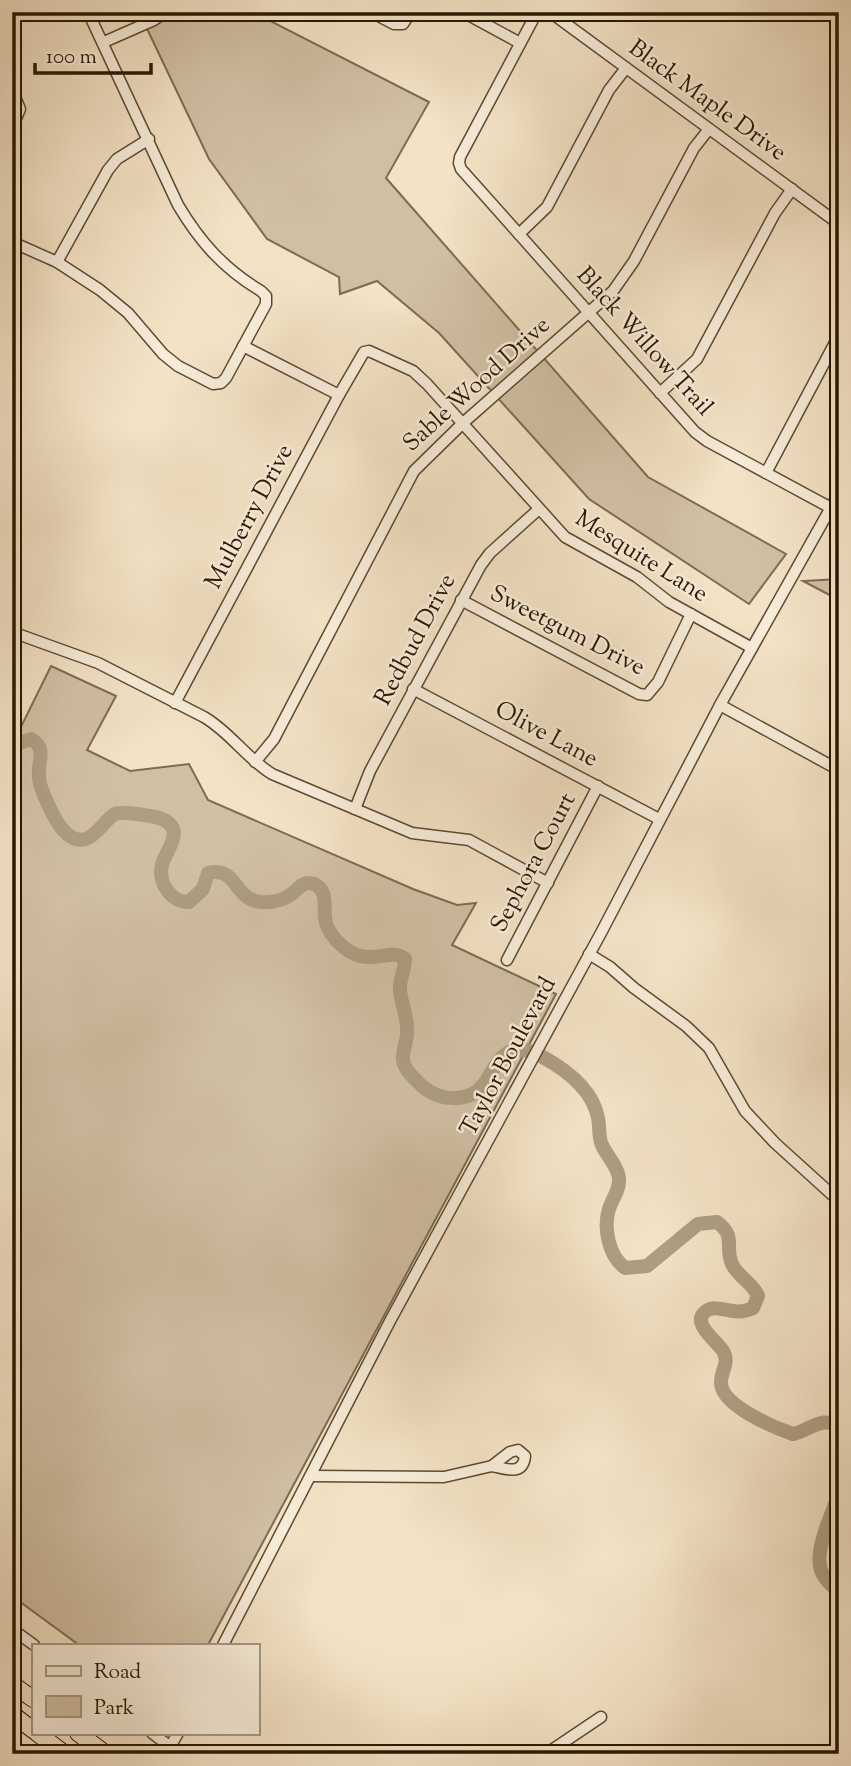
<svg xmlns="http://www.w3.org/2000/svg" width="851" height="1766" viewBox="0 0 851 1766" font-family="'Sorts Mill Goudy',serif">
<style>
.green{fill:#d1bfa4;stroke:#7d6b52;stroke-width:2}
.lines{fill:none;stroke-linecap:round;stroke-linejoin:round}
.river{stroke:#ae9d82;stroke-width:14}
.minor-casing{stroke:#5c4a32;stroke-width:13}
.highway-casing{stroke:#291701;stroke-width:18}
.minor{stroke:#f7ecd9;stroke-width:10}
.highway{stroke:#f3e2c5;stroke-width:16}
.labels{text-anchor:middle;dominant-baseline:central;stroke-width:5;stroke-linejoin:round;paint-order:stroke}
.street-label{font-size:24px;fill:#291701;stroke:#f7ecd9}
</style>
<rect width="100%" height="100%" fill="#f3e2c5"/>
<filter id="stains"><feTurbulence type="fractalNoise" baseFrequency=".00286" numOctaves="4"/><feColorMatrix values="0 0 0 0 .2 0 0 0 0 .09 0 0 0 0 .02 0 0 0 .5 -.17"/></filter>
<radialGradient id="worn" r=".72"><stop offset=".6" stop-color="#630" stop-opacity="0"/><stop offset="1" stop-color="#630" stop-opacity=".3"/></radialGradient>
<g class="green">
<path d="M139,12H253L429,102L386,178L648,477L786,554L749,604L589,499L439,333L377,281L340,294L339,277L267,239L209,159Z"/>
<path d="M839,579V600L803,581Z"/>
<path d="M51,666L116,696L87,750L130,771L189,764L208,800L413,889L457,905L476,903L452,945L556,994L208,1645H79L12,1596V745Z"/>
</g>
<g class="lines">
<g class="river">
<path d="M12,743L17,744L31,739C48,749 37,761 39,777C39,788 55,821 63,830C88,857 101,821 115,814C122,811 155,816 162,819C187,830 165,851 162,865C158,882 170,902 189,902L203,889L208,873C237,866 234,899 260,902C269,903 279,901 287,897C297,893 301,879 314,884C330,891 322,909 326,923C327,928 333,937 337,941C367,973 389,945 405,959C405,970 399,979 400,991C402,1006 408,1018 407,1033C407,1042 402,1051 403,1060C404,1070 415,1079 422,1086C439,1101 469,1104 484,1084C498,1064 502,1043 533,1052"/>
<path d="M541,1056C565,1069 593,1090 598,1118C600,1127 598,1137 602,1145C607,1156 618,1167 619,1178C620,1190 612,1199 609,1209C603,1229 609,1256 625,1268L647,1266L698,1224L717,1222C737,1237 724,1246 732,1264C738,1277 753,1283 758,1296L753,1308C733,1318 718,1302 706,1311C690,1323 717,1341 723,1351C730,1362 721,1371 721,1382C720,1405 775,1428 793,1434C809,1431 825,1413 839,1429"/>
<path d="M839,1494C832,1513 814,1551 821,1570C824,1579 832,1586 839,1592"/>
</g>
<g class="minor-casing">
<g id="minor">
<path d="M371,12L394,24H403L411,12"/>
<path d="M463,12L520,43"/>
<path d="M537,12L460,157L459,163L461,169L695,432L707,441L831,508"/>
<path d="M550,12L839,224"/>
<path d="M104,42L154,20L165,12"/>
<path d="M12,90L20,109L12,128"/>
<path d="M519,234L547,207L609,90L626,68"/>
<path d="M12,242L57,262L100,290L128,313L163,354L178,366L213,384L221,383L226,378L266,304V296L261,291C224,269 200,242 178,205L88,12"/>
<path d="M57,262L108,170L117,159L149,139"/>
<path d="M243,346L339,395"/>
<path d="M660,393L697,359L775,213L792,189"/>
<path d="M766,473L839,335"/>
<path d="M461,600L639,694L647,695L658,682L691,614"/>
<path d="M12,632L98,663L204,717C230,732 246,758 272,774L412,833L469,840L548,883"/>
<path d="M413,689L659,819"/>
<path d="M175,703L339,395L364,352L369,351L413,371L427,384L565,537L637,577L669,602L752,648"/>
<path d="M720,705L839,770"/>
<path d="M255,762L274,739L414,471L463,423L613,291L634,261L694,148L709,129"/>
<path d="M355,809L370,771L481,565L490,553L539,509"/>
<path d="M589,954L610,967L634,988L686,1026L709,1048L745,1111L775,1143L839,1201"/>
<path d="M507,960L598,786"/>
<path d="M518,1450L525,1456C523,1476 506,1469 492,1466L510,1452Z"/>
<path d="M311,1476L444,1477L492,1466"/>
<path d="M12,1629L34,1645"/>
<path d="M223,1645L390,1321L602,931L720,705L839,493"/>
<path d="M152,1733L180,1754"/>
<path d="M170,1747L178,1733"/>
<path d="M546,1754L601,1717"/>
</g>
</g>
<g class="highway-casing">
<g id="highway">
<path d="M12,1684L33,1699"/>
<path d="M12,1714L33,1730"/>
<path d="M37,1733L65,1754"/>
<path d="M78,1733L106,1754"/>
</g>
</g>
<use href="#minor" class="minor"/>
<use href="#highway" class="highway"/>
</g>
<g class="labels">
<g class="street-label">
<text transform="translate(707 101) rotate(36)">Black Maple Drive</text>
<text transform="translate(644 342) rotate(48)">Black Willow Trail</text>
<text transform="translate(477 385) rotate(-42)">Sable Wood Drive</text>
<text transform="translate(250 517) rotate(-62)">Mulberry Drive</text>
<text transform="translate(641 557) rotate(32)">Mesquite Lane</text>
<text transform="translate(567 631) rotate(27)">Sweetgum Drive</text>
<text transform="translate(416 640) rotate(-62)">Redbud Drive</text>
<text transform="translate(546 735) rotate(28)">Olive Lane</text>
<text transform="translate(534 863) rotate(-62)">Sephora Court</text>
<text transform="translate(509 1057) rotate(-62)">Taylor Boulevard</text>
</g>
</g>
<rect width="851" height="1766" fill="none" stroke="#f3e2c5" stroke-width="42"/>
<rect x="14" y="14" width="823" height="1738" fill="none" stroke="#291701" stroke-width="3.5"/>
<rect x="21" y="21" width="809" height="1724" fill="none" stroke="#291701" stroke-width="2"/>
<rect x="32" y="1644" width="228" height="91" fill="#f7ecd9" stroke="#a59783" stroke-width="2"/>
<rect x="46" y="1666" width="35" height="10" fill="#f7ecd9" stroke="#a59783" stroke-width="2"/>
<text x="94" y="1678" font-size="21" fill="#291701">Road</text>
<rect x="46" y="1696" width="35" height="21" fill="#d1bfa4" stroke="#a59783" stroke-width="2"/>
<text x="94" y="1714" font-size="21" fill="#291701">Park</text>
<path d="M35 63v10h116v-10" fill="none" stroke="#291701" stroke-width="3.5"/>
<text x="46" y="63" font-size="21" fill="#291701" stroke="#f7ecd9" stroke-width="5" paint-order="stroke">100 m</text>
<rect width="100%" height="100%" filter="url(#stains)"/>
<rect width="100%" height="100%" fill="url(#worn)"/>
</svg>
